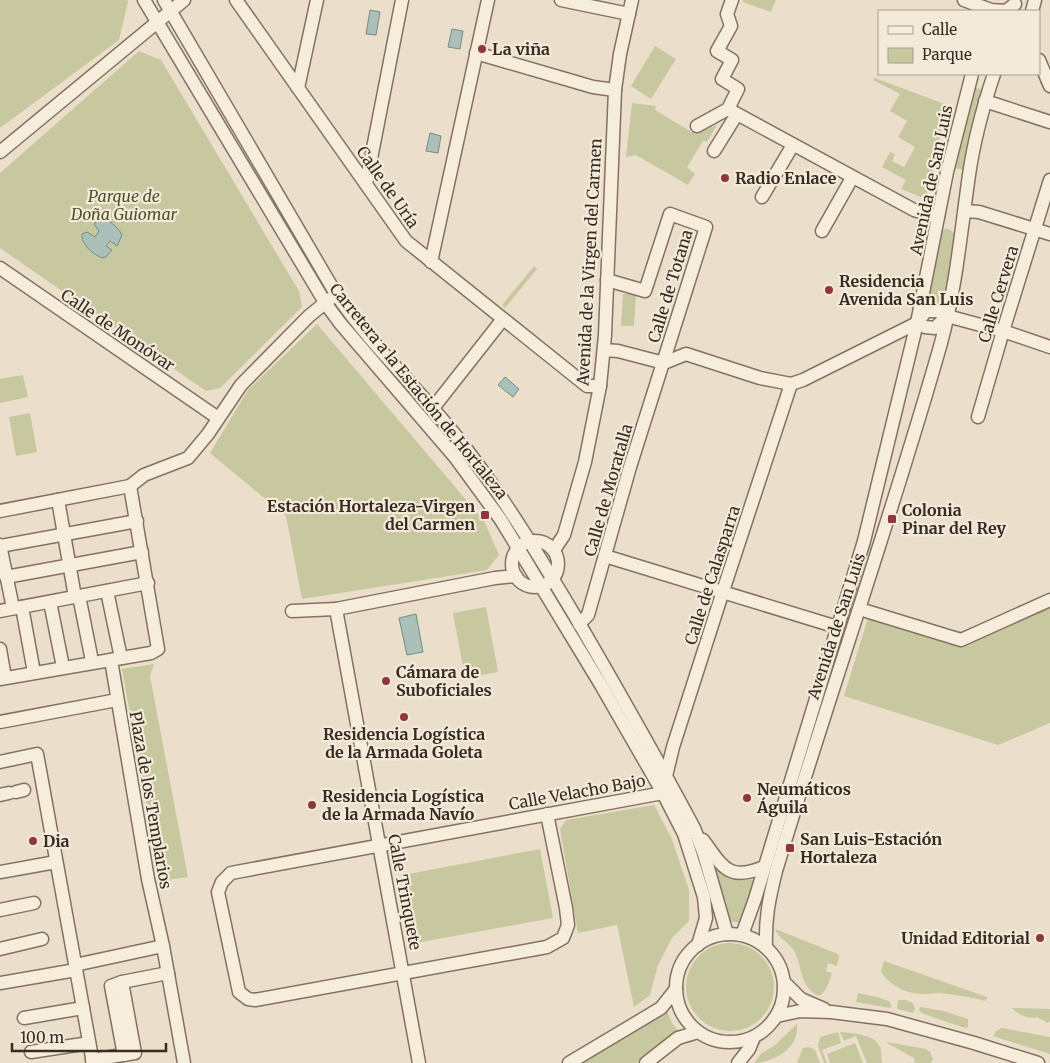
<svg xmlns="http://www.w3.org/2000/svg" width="1050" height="1063" viewBox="0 0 1050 1063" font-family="Merriweather,serif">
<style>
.green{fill:#c7c89f}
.water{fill:#abc0b8;stroke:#728e85}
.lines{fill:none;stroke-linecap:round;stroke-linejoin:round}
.minor-casing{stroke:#867160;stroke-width:15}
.minor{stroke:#f6eddd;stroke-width:12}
.poi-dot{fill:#8f363e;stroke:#f3eada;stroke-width:2}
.labels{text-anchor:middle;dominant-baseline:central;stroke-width:4.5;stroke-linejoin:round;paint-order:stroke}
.poi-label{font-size:16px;font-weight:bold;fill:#382b22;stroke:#f3eada;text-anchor:start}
.street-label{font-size:16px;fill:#382b22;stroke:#f3eada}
.park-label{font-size:16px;font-style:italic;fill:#4c532b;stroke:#f3eada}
</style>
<rect width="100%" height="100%" fill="#ebdfcb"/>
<g class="green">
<path d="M0,0H127L128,2L119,40L0,128Z"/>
<path d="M743,0H776L771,12L743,2Z"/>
<path d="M655,46L676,59L651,99L631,86Z"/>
<path d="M139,51L161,60L299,291L302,307L220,388L206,391L0,248V173Z"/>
<path d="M875,78L947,105L926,199L901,189L906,180L882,167L890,152L895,154L892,161L904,167L915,147L898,137L907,121L890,111L900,94L873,80Z"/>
<path d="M974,87L982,90L976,110L965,170L954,168Z"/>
<path d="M632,103L656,106L655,110L695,134L717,125L707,142L703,141L687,167L695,174L688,185L636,155L626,157Z"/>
<path d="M944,229C949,228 953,231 955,235L944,300L939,306L934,305L930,302L929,297L940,238Z"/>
<path d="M534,266L537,269L505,308L502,305Z"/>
<path d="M623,294H636L634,326H621Z"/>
<path d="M317,324L484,521L499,555L487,570L302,599L286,516L210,453L248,390Z"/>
<path d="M23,375L28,397L0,403V379Z"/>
<path d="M30,413L37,452L16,456L9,417Z"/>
<path d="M1050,595V723L998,745L844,696L872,605L951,632L963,631Z"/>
<path d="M486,607L498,672L465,678L453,613Z"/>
<path d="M154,664L150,676L188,877L160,881L122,669Z"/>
<path d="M654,805L671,837L689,890V921L672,938L658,965L650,995L634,1007L617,925L578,933L560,829L566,820Z"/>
<path d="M540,849L553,918L416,943L403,875Z"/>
<path d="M715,867C729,878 736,880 753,880C755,892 746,913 739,922C731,923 729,920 726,914Z"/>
<path d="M775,929L838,954L839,957L837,966L828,963L826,971L832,973C829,982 827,991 819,996C799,988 803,965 793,949C787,941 778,938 775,929Z"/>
<circle cx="730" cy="987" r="44"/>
<path d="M884,961L987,997L986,1001C970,997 956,995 940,993C934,993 929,994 924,994C907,994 890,986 881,972Z"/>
<path d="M858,993L877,997L889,1001L892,1007L889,1008L856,1002Z"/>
<path d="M898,1000H905L913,1003L915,1009L913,1013L897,1009Z"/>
<path d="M920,1007L944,1011L968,1019V1027L965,1028C955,1024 925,1016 919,1011Z"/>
<path d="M1012,1008L1050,1009V1021L1048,1023L1037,1017C1029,1020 1018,1014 1012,1008Z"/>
<path d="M667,1011L672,1023L680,1033L636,1063H576Z"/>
<path d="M797,1024C797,1028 797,1032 796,1036C792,1052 769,1063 754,1063L761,1054L775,1045Z"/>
<path d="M1002,1028L1050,1037V1054L993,1036L996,1031Z"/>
<path d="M838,1032L841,1043L822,1050L827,1063H824L818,1046L820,1037Z"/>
<path d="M840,1032C852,1033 875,1034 880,1047C882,1052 881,1058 882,1063H867L856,1036L844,1041Z"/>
<path d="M887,1042L926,1049L930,1052L933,1059L931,1063H915L914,1058L887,1043Z"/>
<path d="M855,1043L863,1063H830L827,1054Z"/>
<path d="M809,1047L815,1050L820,1063H797L803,1048Z"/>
</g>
<g class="water">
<path d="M370,10L380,12L376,35L366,34Z"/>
<path d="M452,29L463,31L460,49L448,47Z"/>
<path d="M430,133L441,136L438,153L426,151Z"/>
<path d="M99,219C108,218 118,227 122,235L117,246L110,241L106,246L112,250L107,256L103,258C93,255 81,244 82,234L87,232L95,237L99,231L94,224Z"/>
<path d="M505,377L519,389L513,397L498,385Z"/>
<path d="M416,614L423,652L407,655L399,618Z"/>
</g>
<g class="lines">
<g class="minor-casing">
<g id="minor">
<path d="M144,0L326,304L340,323L455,457L501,520L601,685L663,793L684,834L704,897L706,918L698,945"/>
<path d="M164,0L336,294C374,350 426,395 467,450C506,501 539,556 572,611C614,683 655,755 694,828L704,854L727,934"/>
<path d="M236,0L406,241L587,386H600"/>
<path d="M561,0L629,14"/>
<path d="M964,0L991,10L1006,11L1015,4"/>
<path d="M1032,11L1035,0"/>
<path d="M476,53L593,87L615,90"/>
<path d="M1039,60L1050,86"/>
<path d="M298,88L317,0"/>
<path d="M985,101L1050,122"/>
<path d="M728,109L914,210L938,217"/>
<path d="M697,126L728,109L738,89L722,79L732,60L717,51L731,26L727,14L732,0"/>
<path d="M714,151L737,114"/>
<path d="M0,152L184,0"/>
<path d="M366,184L402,0"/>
<path d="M762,197L793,145"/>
<path d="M965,211L979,212L1050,234"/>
<path d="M822,231L852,178"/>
<path d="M431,262L488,0"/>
<path d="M0,268L218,418"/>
<path d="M926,311H938L947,316L935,328L925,327L917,323Z"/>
<path d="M947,316L1003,331L1050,347"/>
<path d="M604,350L618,351L664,363L686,354L760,378L791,384L803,380L917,323"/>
<path d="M433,408L503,319"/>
<path d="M978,417L1003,331L1050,180"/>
<path d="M130,486L144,475L188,458L208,434L241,385L309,316L330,299"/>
<path d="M58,500L75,597"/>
<path d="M0,511L130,486"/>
<circle cx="535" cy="564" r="23"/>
<path d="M0,545L13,608"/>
<path d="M0,546L137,521"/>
<path d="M554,550L564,535L585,462L600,386L605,335L615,90L620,54L632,0"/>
<path d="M605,556L837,627"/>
<path d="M6,577L142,552"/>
<path d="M107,591L121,658"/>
<path d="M79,596L91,656"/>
<path d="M50,602L62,662"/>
<path d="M22,607L33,667"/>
<path d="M336,609L419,1063"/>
<path d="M0,611L148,583"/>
<path d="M292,611L336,609L495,578L516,576"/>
<path d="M866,611L961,640L1050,600"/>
<path d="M579,624L588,615L630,467L706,227L670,214L645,291L607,280"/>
<path d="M0,649L4,672"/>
<path d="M111,660L148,879L163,946L184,1063"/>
<path d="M0,679L151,653L158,649L130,486"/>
<path d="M0,722L117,700"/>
<path d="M0,762L37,754L93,1063"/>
<path d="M666,776L673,747L723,591L791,384"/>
<path d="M16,792L24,790"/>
<path d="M0,795L9,793"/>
<path d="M547,814L566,908L568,925L563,938L547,947L255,1000L248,999L239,992L218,892L222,882L231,873L663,793"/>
<path d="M703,840C723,867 728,882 764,867"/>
<path d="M0,872L56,862"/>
<path d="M0,910L34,903"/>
<circle cx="730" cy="988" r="54"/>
<path d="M742,935L755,899L864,541L917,323L947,172L972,74"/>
<path d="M766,947C765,918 769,899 776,871C829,694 891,520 941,343C956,288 961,231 969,175C974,140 983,107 994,74"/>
<path d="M0,949L42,939"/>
<path d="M75,965L163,946"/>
<path d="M122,982L111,986L124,1055"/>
<path d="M0,983L76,970"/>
<path d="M785,983L801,999L824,1009"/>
<path d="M777,1016L800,1011L831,1012L887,1019L974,1043L1038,1063"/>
<path d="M24,1018L83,1008"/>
<path d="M31,1052L89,1043"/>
<path d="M92,1060L135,1053L122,982L168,973"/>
<path d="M569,1063L661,1008L676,989"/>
<path d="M646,1063L678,1038L698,1032"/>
<path d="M738,1063L749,1049L754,1037"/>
</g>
</g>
<use href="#minor" class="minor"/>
</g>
<g class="poi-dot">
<circle cx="482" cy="49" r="5"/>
<circle cx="725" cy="178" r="5"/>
<circle cx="829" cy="290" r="5"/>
<rect x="480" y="510" width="10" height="10" rx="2.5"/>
<rect x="887" y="514" width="10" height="10" rx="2.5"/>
<circle cx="386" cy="681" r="5"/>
<circle cx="404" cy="717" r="5"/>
<circle cx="747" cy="798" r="5"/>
<circle cx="312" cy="805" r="5"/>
<circle cx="33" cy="841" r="5"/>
<rect x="785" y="843" width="10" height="10" rx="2.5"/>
<circle cx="1040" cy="938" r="5"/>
</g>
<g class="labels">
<g class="poi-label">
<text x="492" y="49">La viña</text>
<text x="735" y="178">Radio Enlace</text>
<text x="839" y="281">Residencia<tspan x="839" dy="18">Avenida San Luis</tspan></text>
<text x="475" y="506" text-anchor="end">Estación Hortaleza-Virgen<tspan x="475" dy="18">del Carmen</tspan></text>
<text x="902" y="510">Colonia<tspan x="902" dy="18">Pinar del Rey</tspan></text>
<text x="396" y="672">Cámara de<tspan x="396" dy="18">Suboficiales</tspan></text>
<text x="404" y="734" text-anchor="middle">Residencia Logística<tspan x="404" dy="18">de la Armada Goleta</tspan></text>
<text x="757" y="789">Neumáticos<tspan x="757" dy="18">Águila</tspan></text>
<text x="322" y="796">Residencia Logística<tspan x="322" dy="18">de la Armada Navío</tspan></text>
<text x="800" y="839">San Luis-Estación<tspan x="800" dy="18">Hortaleza</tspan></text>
<text x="43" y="841">Dia</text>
<text x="1030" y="938" text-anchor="end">Unidad Editorial</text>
</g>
<g class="street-label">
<text transform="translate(931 180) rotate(-78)">Avenida de San Luis</text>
<text transform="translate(388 187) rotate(55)">Calle de Uría</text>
<text transform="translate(589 262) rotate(-87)">Avenida de la Virgen del Carmen</text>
<text transform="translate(670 286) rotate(-73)">Calle de Totana</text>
<text transform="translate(998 294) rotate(-73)">Calle Cervera</text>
<text transform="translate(118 330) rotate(34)">Calle de Monóvar</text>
<text transform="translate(419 391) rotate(51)">Carretera a la Estación de Hortaleza</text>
<text transform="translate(608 490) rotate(-74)">Calle de Moratalla</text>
<text transform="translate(712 575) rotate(-72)">Calle de Calasparra</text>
<text transform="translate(836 626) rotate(-72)">Avenida de San Luis</text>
<text transform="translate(577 792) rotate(-10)">Calle Velacho Bajo</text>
<text transform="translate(151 800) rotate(80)">Plaza de los Templarios</text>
<text transform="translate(405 892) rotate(79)">Calle Trinquete</text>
</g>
<g class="park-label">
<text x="124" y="196">Parque de<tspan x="124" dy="18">Doña Guiomar</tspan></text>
</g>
</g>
<rect x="878" y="10" width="162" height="65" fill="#f3eada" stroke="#a89e90"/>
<rect x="888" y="26" width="25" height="8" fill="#f6eddd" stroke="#a89e90"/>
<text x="922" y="35" font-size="15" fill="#382b22">Calle</text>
<rect x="888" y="48" width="25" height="15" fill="#c7c89f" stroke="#a89e90"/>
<text x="922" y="60" font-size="15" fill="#382b22">Parque</text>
<path d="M12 1043v8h154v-8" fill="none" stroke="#382b22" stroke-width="2.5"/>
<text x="20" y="1043" font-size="15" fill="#382b22" stroke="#f3eada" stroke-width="4" paint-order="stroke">100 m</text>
</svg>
